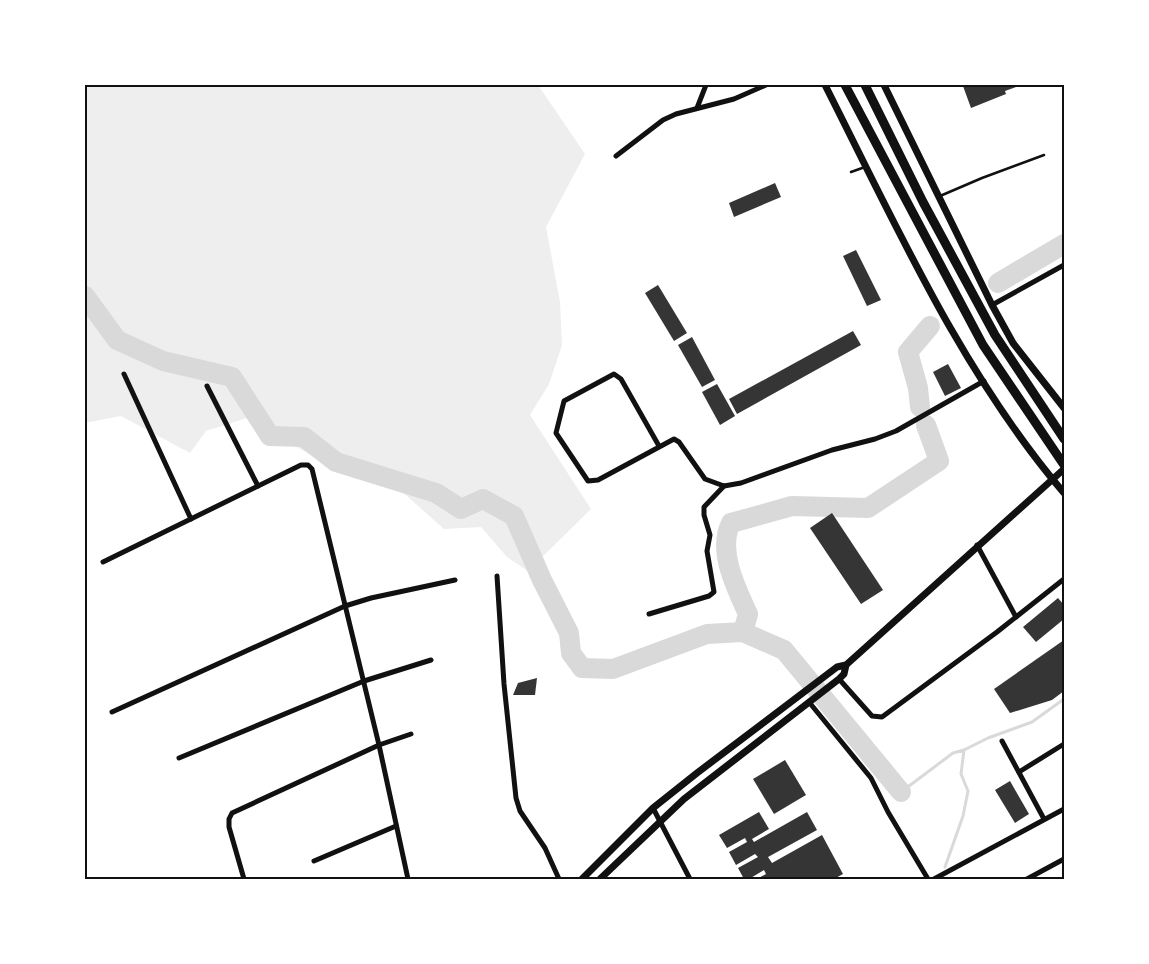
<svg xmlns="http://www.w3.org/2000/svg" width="1149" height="964" viewBox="0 0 1149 964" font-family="Overpass,sans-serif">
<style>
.green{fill:#eee}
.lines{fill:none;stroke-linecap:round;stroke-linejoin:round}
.stream{stroke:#d9d9d9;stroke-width:3}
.river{stroke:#d9d9d9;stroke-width:20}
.building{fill:#353535}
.service{stroke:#111;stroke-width:2.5}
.minor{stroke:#111;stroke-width:5}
.tertiary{stroke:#111;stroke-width:7}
.primary{stroke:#111;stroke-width:9}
.neatline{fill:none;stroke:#111;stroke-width:2}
</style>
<rect width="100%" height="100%" fill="#fff"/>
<path class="green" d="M85,85H538L585,154L546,227L560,302L562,345L549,384L530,415L591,509L528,571L507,557L481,527L444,529L398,488L368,481L314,457L247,418L206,431L190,453L121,416L85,423Z"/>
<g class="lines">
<g class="stream">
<path d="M964,750L988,738L1032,722L1064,699"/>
<path d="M901,792L953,753L964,750L961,774L968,791L963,816L945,867"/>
</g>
<g class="river">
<path d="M998,283L1064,244"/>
<path d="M85,296L117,340L163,361L232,377L270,436L304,437L336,462L436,493L461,509L483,499L514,516L542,580L569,633L571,653L582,668L613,669L707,634L743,632L784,650L901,792"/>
<path d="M920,407L918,388L908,352L930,326"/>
<path d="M743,632L748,614C736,588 717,550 731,523L792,506L868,508L939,461L926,425"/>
</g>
</g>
<g class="building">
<path d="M965,85H1015L1016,87L1005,91L1006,94L971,108L963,86Z"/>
<path d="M775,183L781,197L734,217L729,203Z"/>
<path d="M856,250L881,300L867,306L843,256Z"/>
<path d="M658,285L687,333L674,341L645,293Z"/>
<path d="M853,331L861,345L737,414L729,399Z"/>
<path d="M692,337L715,380L702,387L678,345Z"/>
<path d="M948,364L961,388L945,396L933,372Z"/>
<path d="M717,384L735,416L720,425L702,392Z"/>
<path d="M832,513L883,590L861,604L810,528Z"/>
<path d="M1058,598L1064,605V619L1036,642L1023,627Z"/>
<path d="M1064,640V691L1052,700L1010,713L994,689Z"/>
<path d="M537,678L535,695H513L518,683Z"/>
<path d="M785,760L806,795L774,814L753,779Z"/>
<path d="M1010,781L1029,814L1015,823L995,790Z"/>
<path d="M759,812L769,829L752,839L754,842L807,812L817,830L768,857L772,863L822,835L843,874L834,879H757L766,874L764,870L749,879H744L738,868L758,857L755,854L736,865L729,852L747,842L745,838L727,848L719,835Z"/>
</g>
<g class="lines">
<g class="service">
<path d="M851,172L865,167"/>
<path d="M940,196L982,178L1044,155"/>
</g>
<g class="minor">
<path d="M697,108L706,85"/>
<path d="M616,156L663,120L676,114L734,99L766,85"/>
<path d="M992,305L1064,265"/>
<path d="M124,374L191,519"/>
<path d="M207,386L258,486"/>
<path d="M659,446L621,379L614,374L564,401L556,433L588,481L598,480L674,439L679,442L705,479L724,486L741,483L832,450L875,439L896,431L984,381"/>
<path d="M977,545L1016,617"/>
<path d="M103,562L301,465H308L312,469L379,745L408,879"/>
<path d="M497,576L504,684L516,798L520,811L545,848L559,879"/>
<path d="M649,614L709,596L714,592L707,551L710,535L704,515V507L724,486"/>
<path d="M839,679L872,716L882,717L997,632L1064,579"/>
<path d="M809,702L871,778L888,812L928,879"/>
<path d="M112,712L345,606L371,598L455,580"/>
<path d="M1002,741L1044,819"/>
<path d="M179,758L364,681L431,660"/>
<path d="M1019,772L1064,744"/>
<path d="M653,808L690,879"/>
<path d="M314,861L396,826"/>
<path d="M244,879L229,827V819L232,813L379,745L411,734"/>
<path d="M934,879L1064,809"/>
<path d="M1027,879L1064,859"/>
</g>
<g class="tertiary">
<path d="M825,85C896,225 961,372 1064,493"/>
<path d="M884,85L992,305L1013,343L1064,408"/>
<path d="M582,879L653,808L697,773L837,667L846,665L1064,469"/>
<path d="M600,879L684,799L839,679L844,674L846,665"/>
</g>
<g class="primary">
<path d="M845,85L983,345L1064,465"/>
<path d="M865,85L923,202L995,335L1064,439"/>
</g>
</g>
<rect width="1149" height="964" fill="none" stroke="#ffffff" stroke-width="172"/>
<rect x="86" y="86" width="977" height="792" class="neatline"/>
</svg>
